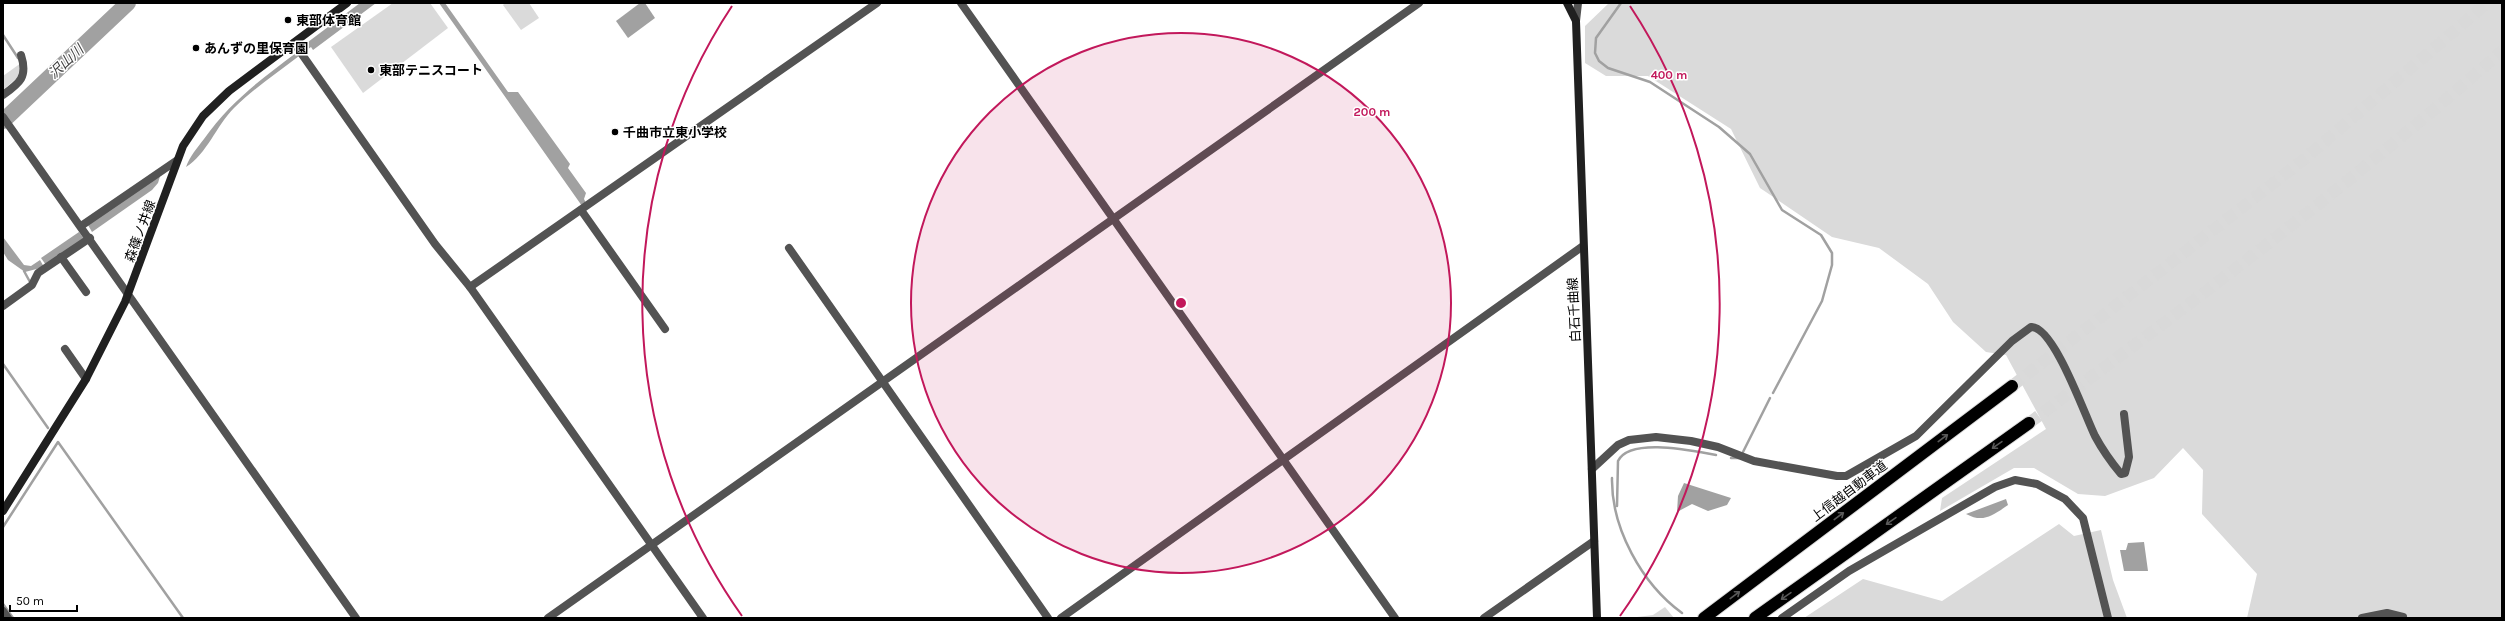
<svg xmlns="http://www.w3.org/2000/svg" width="2505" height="621" viewBox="0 0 2505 621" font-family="Karla,'Noto Sans JP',sans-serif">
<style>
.green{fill:#dadada}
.water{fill:#a1a1a1}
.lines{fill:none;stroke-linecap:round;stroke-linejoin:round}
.stream{stroke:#a1a1a1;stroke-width:2.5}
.river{stroke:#a1a1a1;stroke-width:16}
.motorway-tunnel{stroke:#d9d9d9;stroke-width:12;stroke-dasharray:12 6;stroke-linecap:butt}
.motorway-casing{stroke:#dbdbdb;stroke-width:14}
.minor{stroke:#535353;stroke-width:8}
.tertiary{stroke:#535353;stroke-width:8}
.secondary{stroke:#202020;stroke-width:8}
.motorway{stroke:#000;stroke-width:12}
.oneway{stroke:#595959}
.ring{fill:none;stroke:#c2185b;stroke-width:2}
.poi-dot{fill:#000;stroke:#fff;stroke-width:1.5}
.labels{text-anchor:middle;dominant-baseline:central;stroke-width:3;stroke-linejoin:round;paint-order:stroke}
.poi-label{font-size:13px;font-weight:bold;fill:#000;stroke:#fff;text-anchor:start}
.street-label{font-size:13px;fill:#000;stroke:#fff}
.water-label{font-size:14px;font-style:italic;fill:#424242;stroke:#fff}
.centre{fill:#c2185b;stroke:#fff;stroke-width:2}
.ring-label{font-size:12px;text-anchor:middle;font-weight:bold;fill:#c2185b;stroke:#fff;stroke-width:3;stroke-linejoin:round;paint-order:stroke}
</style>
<rect width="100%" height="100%" fill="#fff"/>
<g class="green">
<path d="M393,3H430L448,28L363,93L331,47Z"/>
<path d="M505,3H529L539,18L521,30L503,5Z"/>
<path d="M1609,3H2502V618H2247L2257,574L2202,514L2203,470L2183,448L2154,478L2105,496L2078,494L2034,468H2014L1940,511L1942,498L2046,429L2006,355L1986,352L1953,322L1928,284L1879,248L1832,237L1760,188L1731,129L1648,76H1606L1585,63V26Z"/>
<path d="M21,63L18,77L3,90V76Z"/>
<path d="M2059,524L2074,536L2101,530L2113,580L2127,618H1804L1863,579L1942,601Z"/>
<path d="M1665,607L1674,618H1629L1653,615Z"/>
</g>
<g class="water">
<path d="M360,3H376L313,50L311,47L304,52L302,49L308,42Z"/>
<path d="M439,3H445L508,92H518L570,164L568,168L586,193L584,199L586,203L582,206Z"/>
<path d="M640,3H645L655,18L628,38L616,21Z"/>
<path d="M296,53L299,56C277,73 253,89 234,108C216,126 207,154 186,167C190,156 197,148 204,139C230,102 260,80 296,53Z"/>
<path d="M161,173L158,183L152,190L92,232L88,225Z"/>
<path d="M79,232L84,239L46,265L41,258Z"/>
<path d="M3,237L24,265L31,266L40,260L44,267L25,272L8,260L3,252Z"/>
<path d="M1684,483L1731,498L1727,505L1708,511L1692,504L1677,512L1678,496Z"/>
<path d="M2006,499L2008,505C1992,516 1983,523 1966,514Z"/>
<path d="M2144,542L2148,571H2124L2120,550H2126L2128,543Z"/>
</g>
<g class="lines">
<g class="stream">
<path d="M1621,3L1596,38L1595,53L1599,61L1608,68L1650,82L1719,127L1750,154L1782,210L1821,235L1832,253V265L1822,301L1773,393"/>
<path d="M3,35L18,58"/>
<path d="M24,271L30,282"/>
<path d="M3,364L48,428"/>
<path d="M1743,452L1770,398"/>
<path d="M1731,458H1739"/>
<path d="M1612,478C1611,528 1642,584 1682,613"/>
<path d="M1617,506L1618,461C1630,437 1693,451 1716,455"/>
<path d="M3,527L58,442L183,618"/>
<path d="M3,604L13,618"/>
</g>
<path class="river" d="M3,121L128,3"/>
<g class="motorway-tunnel">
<path d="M2012,386L2302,161L2487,3"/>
<path d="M2029,423C2191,304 2351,184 2502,51"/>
</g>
<g class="motorway-casing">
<g id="motorway">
<path d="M1704,618L2012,386"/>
<path d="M1755,618L2029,423"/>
</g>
</g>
<g class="minor">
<path d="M961,3L1395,618"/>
<path d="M294,43L435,244L470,287L703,618"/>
<path d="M3,95C20,83 28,77 21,55"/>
<path d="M3,117L356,618"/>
<path d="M581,210L665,329"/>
<path d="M81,226L176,161"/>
<path d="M789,248L1048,618"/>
<path d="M61,257L86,292"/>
<path d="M470,287L877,3"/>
<path d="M3,306L32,285L38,273L90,238"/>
<path d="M65,349L86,379"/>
<path d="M1592,469L1618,445L1629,440L1656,437L1691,441L1718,447L1754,461L1837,476H1846L1916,436L2012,341L2031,327C2054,326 2085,416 2095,436C2102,449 2111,462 2121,474L2125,473L2129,457L2124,414"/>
<path d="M3,611L8,618"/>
<path d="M548,618L1419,3"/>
<path d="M1061,618L1583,246"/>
<path d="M1782,618L1849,571L1995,487L2015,480L2037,484L2065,499L2083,518L2108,618"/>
<path d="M2362,618L2387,613L2403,617"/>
</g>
<g class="tertiary">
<path d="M1576,21L1578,3"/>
<path d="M1484,618L1594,541"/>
</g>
<g class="secondary">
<path d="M1567,3L1576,21L1597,618"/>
<path d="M3,511L86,379L125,302L183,146L203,116L229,91L347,3"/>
</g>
<use href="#motorway" class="motorway"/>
</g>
<defs><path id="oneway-shaft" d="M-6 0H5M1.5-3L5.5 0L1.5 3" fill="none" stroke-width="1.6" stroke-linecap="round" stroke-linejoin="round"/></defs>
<g class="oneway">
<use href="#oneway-shaft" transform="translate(1943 438) rotate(-37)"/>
<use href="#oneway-shaft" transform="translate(1997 445) rotate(145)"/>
<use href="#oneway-shaft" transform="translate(1839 516) rotate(-37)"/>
<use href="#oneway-shaft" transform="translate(1891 521) rotate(145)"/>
<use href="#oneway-shaft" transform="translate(1735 595) rotate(-37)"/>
<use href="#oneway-shaft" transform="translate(1786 596) rotate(145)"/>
</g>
<circle cx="1181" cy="303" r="270" fill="#c2185b" fill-opacity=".12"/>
<g class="ring">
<circle cx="1181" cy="303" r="270"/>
<path d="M742 616A539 539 0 0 1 732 6M1630 6A539 539 0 0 1 1620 616"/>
</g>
<g class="poi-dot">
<circle cx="288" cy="20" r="4"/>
<circle cx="196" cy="48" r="4"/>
<circle cx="371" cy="70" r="4"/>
<circle cx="615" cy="132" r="4"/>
</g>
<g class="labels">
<g class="poi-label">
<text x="296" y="20">東部体育館</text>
<text x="204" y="48">あんずの里保育園</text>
<text x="379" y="70">東部テニスコート</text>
<text x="623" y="132">千曲市立東小学校</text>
</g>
<g class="street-label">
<text transform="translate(140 231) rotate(-70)">森篠ノ井線</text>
<text transform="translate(1574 310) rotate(-93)">白石千曲線</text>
<text transform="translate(1849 491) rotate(-37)">上信越自動車道</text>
</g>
<g class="water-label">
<text transform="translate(66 62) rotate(-43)">沢山川</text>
</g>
</g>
<circle cx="1181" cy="303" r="6" class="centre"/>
<g class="ring-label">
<text x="1669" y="79">400 m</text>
<text x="1372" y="116">200 m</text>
</g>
<rect width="2505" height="621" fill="none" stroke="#000000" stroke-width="8"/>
<path d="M10 605v6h67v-6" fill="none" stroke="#000000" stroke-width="2"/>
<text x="16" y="605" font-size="12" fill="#000000" stroke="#ffffff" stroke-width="3" paint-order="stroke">50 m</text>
</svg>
